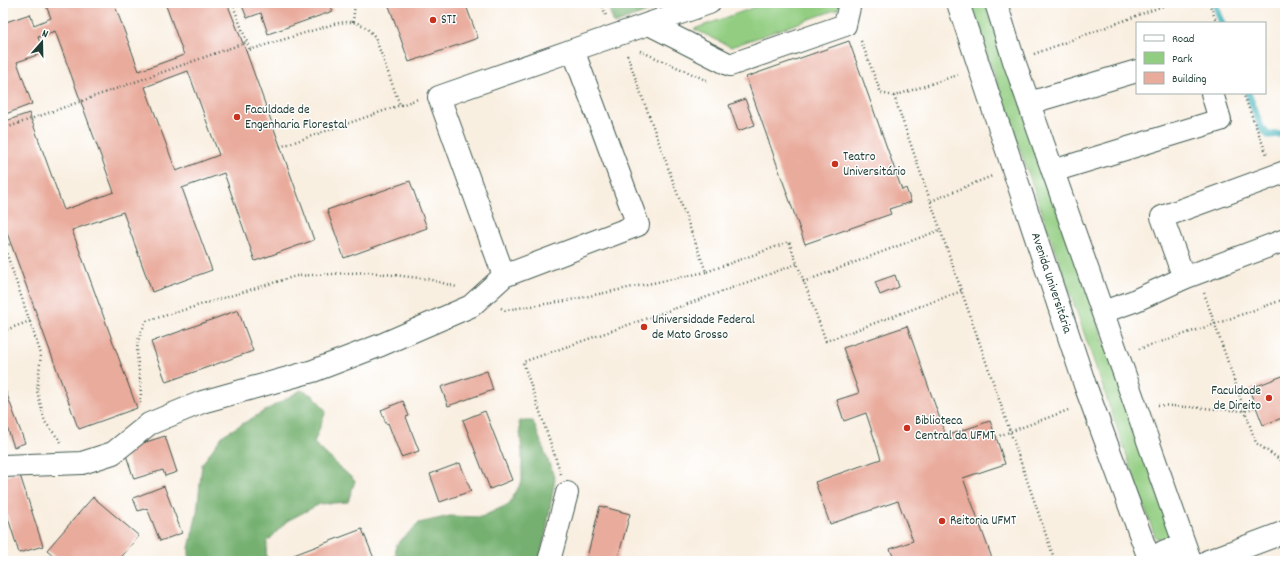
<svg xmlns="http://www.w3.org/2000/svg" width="1288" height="564" viewBox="0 0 1288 564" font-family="Dekko,sans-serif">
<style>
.green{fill:#92cd81;stroke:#58855a}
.forest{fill:#75b06f;stroke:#4a7652}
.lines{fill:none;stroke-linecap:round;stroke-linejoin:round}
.stream{stroke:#44b4bb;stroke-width:7}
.building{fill:#e9ab9c;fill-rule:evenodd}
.minor-casing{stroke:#40584e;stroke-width:24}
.path{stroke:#40584e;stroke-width:2.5;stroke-dasharray:1 3;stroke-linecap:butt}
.minor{stroke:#fff;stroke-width:22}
.poi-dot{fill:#c8321e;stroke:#fff;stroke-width:1.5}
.labels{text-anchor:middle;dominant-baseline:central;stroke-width:3;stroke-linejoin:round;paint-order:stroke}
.poi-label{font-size:13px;fill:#1f3d34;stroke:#fff;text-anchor:start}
.street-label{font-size:13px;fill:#1f3d34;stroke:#fff}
</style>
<rect width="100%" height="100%" fill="#fff"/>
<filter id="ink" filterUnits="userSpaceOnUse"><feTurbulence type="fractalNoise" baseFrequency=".025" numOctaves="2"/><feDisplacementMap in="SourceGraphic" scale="8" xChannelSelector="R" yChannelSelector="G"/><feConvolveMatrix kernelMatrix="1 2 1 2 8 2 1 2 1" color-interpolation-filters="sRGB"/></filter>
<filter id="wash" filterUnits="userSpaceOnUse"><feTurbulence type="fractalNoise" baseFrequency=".012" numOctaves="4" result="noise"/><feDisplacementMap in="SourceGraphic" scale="16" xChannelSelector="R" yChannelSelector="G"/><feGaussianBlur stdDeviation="0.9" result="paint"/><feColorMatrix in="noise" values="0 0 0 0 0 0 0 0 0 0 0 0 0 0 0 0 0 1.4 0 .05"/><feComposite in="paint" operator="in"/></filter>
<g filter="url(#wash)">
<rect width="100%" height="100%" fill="#f9efe1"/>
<g class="green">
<path d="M766,3H840L838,9L731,47L694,29Z"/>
<path d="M969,3H985L1170,529V534C1165,539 1161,540 1155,537Z"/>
</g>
<g class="forest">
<path d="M607,3H672L614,24Z"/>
<path d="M301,390L314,396L326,411L314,443L355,481L348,502L320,504L287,521L267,542L266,561H189V548L197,513L202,464L223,435Z"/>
<path d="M519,421H533L555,479L546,532L539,561H395L396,545L419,523L450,516L481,517L509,504L522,481V452Z"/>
</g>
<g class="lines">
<g class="stream">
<path d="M1215,3L1222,23"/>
<path d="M1248,93L1261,127L1268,135L1285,134"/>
</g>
</g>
<g id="blocks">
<g class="building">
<path d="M45,3H114L139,71L184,55L165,3H227L246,51L314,240L255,261L224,173L182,188L212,270L152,292L123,212L72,230L137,408L79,429L77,425L3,222V122L29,113L64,210L114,192L55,31L38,37L43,53L17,62L32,104L3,115V23L30,14L34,25L51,18ZM188,71L219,155L176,171L145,87Z"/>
<path d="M241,3H329L333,11L268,34L261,13L247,18Z"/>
<path d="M388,3H465L478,38L409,62Z"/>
<path d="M849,41L902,190L906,188L911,202L889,209L891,214L805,244L746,77Z"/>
<path d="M745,99L755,125L738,131L729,105Z"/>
<path d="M410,181L427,228L344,258L327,210Z"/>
<path d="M895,275L899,287L880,295L875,282Z"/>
<path d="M238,310L253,351L166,382L151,342Z"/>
<path d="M907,326L946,436L990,421L996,437L1005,464L963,478L993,561H895L890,549L913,541L898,501L830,524L815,482L881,459L866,413L844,421L837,400L859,393L843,348Z"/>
<path d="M487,371L493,390L448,406L441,387Z"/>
<path d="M1285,375V417L1263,425L1249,389Z"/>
<path d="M3,384L25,443L14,447L3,416Z"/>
<path d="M403,401L409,416L406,417L419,451L401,457L388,423L386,424L381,410Z"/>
<path d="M485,411L512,480L490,489L463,420Z"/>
<path d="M165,436L177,472L165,476L163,470L134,479L124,449Z"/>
<path d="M460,463L471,491L440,502L430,474Z"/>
<path d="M19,472L43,546L19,553L3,502V477Z"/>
<path d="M164,486L182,533L160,541L147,508L138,511L133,498Z"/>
<path d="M93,497L139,536L118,561H60L47,550Z"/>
<path d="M600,506L630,514L617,561H586Z"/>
<path d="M362,529L375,561H278Z"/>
</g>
</g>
</g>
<g filter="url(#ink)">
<use href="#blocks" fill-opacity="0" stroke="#40584e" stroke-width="1"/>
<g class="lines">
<g class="minor-casing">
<g id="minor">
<path id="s1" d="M958,3L1085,385L1150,561"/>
<path d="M996,3L1014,61L1190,560"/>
<path d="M649,24L730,65L845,25L850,3"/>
<path d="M573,50L709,3"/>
<path d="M1029,103L1137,71"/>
<path d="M1053,171L1220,120L1212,93"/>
<path d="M1184,278L1162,217L1285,172"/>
<path d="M1103,312L1134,301L1184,278L1285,240"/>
<path d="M3,466L82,463L113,453L149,424L202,402L313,371L381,345L471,306L504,276L638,225L573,50L439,97L504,276"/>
<path d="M549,561L567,493"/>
<path d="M1154,561C1162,546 1182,546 1190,561"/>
<path d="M1208,561L1285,532"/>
</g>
</g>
<g class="path">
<path d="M232,3L250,50"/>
<path d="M601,3L606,16"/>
<path d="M1209,3L1217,23"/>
<path d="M353,22L355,3"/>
<path d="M861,41L881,93L894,96L958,75"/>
<path d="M246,51L334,24C353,20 362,21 375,37L400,105"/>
<path d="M640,51L706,80L709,79"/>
<path d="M1034,54L1171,3"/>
<path d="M627,55L706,272L789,242L826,341L962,291"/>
<path d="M1243,93L1267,155"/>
<path d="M894,96L1055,561"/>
<path d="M3,129L247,42"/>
<path d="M280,147L418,99"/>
<path d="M931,201L992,176"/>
<path d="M3,243L4,246L11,244"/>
<path d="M4,246L41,354L37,391L45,422L61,442"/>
<path d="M803,282L940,230"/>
<path d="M1204,293L1256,443L1285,463"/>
<path d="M501,308L505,310L565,301L706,272"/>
<path d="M3,331L30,321"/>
<path d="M1139,349L1215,324L1285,299"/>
<path d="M140,403C144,382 133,357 139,338C141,332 144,326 147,321L296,276L368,272L428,279L457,287"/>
<path d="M1158,405L1245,411L1256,407"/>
<path d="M996,437L1071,409"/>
<path d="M561,474L523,362L696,301L797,264"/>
</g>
<use href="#minor" class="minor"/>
</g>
</g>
<g class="poi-dot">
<circle cx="433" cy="20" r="4"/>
<circle cx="237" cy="117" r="4"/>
<circle cx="835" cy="164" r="4"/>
<circle cx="644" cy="327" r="4"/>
<circle cx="1269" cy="398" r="4"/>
<circle cx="907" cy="428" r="4"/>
<circle cx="942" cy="521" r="4"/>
</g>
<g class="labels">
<g class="poi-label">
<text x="441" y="20">STI</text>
<text x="245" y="110">Faculdade de<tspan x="245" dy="15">Engenharia Florestal</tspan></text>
<text x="843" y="157">Teatro<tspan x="843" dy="15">Universitário</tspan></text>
<text x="652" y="320">Universidade Federal<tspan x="652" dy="15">de Mato Grosso</tspan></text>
<text x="1261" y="391" text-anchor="end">Faculdade<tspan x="1261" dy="15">de Direito</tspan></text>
<text x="915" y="421">Biblioteca<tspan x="915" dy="15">Central da UFMT</tspan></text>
<text x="950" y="521">Reitoria UFMT</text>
</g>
<g class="street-label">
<text stroke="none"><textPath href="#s1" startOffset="295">Avenida Universitária</textPath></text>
</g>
</g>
<rect width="1288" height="564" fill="none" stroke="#fff" stroke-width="16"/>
<rect x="1136" y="22" width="130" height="72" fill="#ffffff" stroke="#a5b1ae"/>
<rect x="1144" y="35" width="20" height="6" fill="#ffffff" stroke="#a5b1ae"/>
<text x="1172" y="42" font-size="12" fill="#1f3d34">Road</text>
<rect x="1144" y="52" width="20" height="12" fill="#92cd81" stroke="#a5b1ae"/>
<text x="1172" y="62" font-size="12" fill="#1f3d34">Park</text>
<rect x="1144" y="72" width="20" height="12" fill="#e9ab9c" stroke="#a5b1ae"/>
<text x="1172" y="82" font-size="12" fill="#1f3d34">Building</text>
<g transform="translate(42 42) rotate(20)" stroke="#ffffff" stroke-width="3" paint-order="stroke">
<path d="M0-3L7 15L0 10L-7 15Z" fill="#1f3d34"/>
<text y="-6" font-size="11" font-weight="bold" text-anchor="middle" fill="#1f3d34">N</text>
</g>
</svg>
